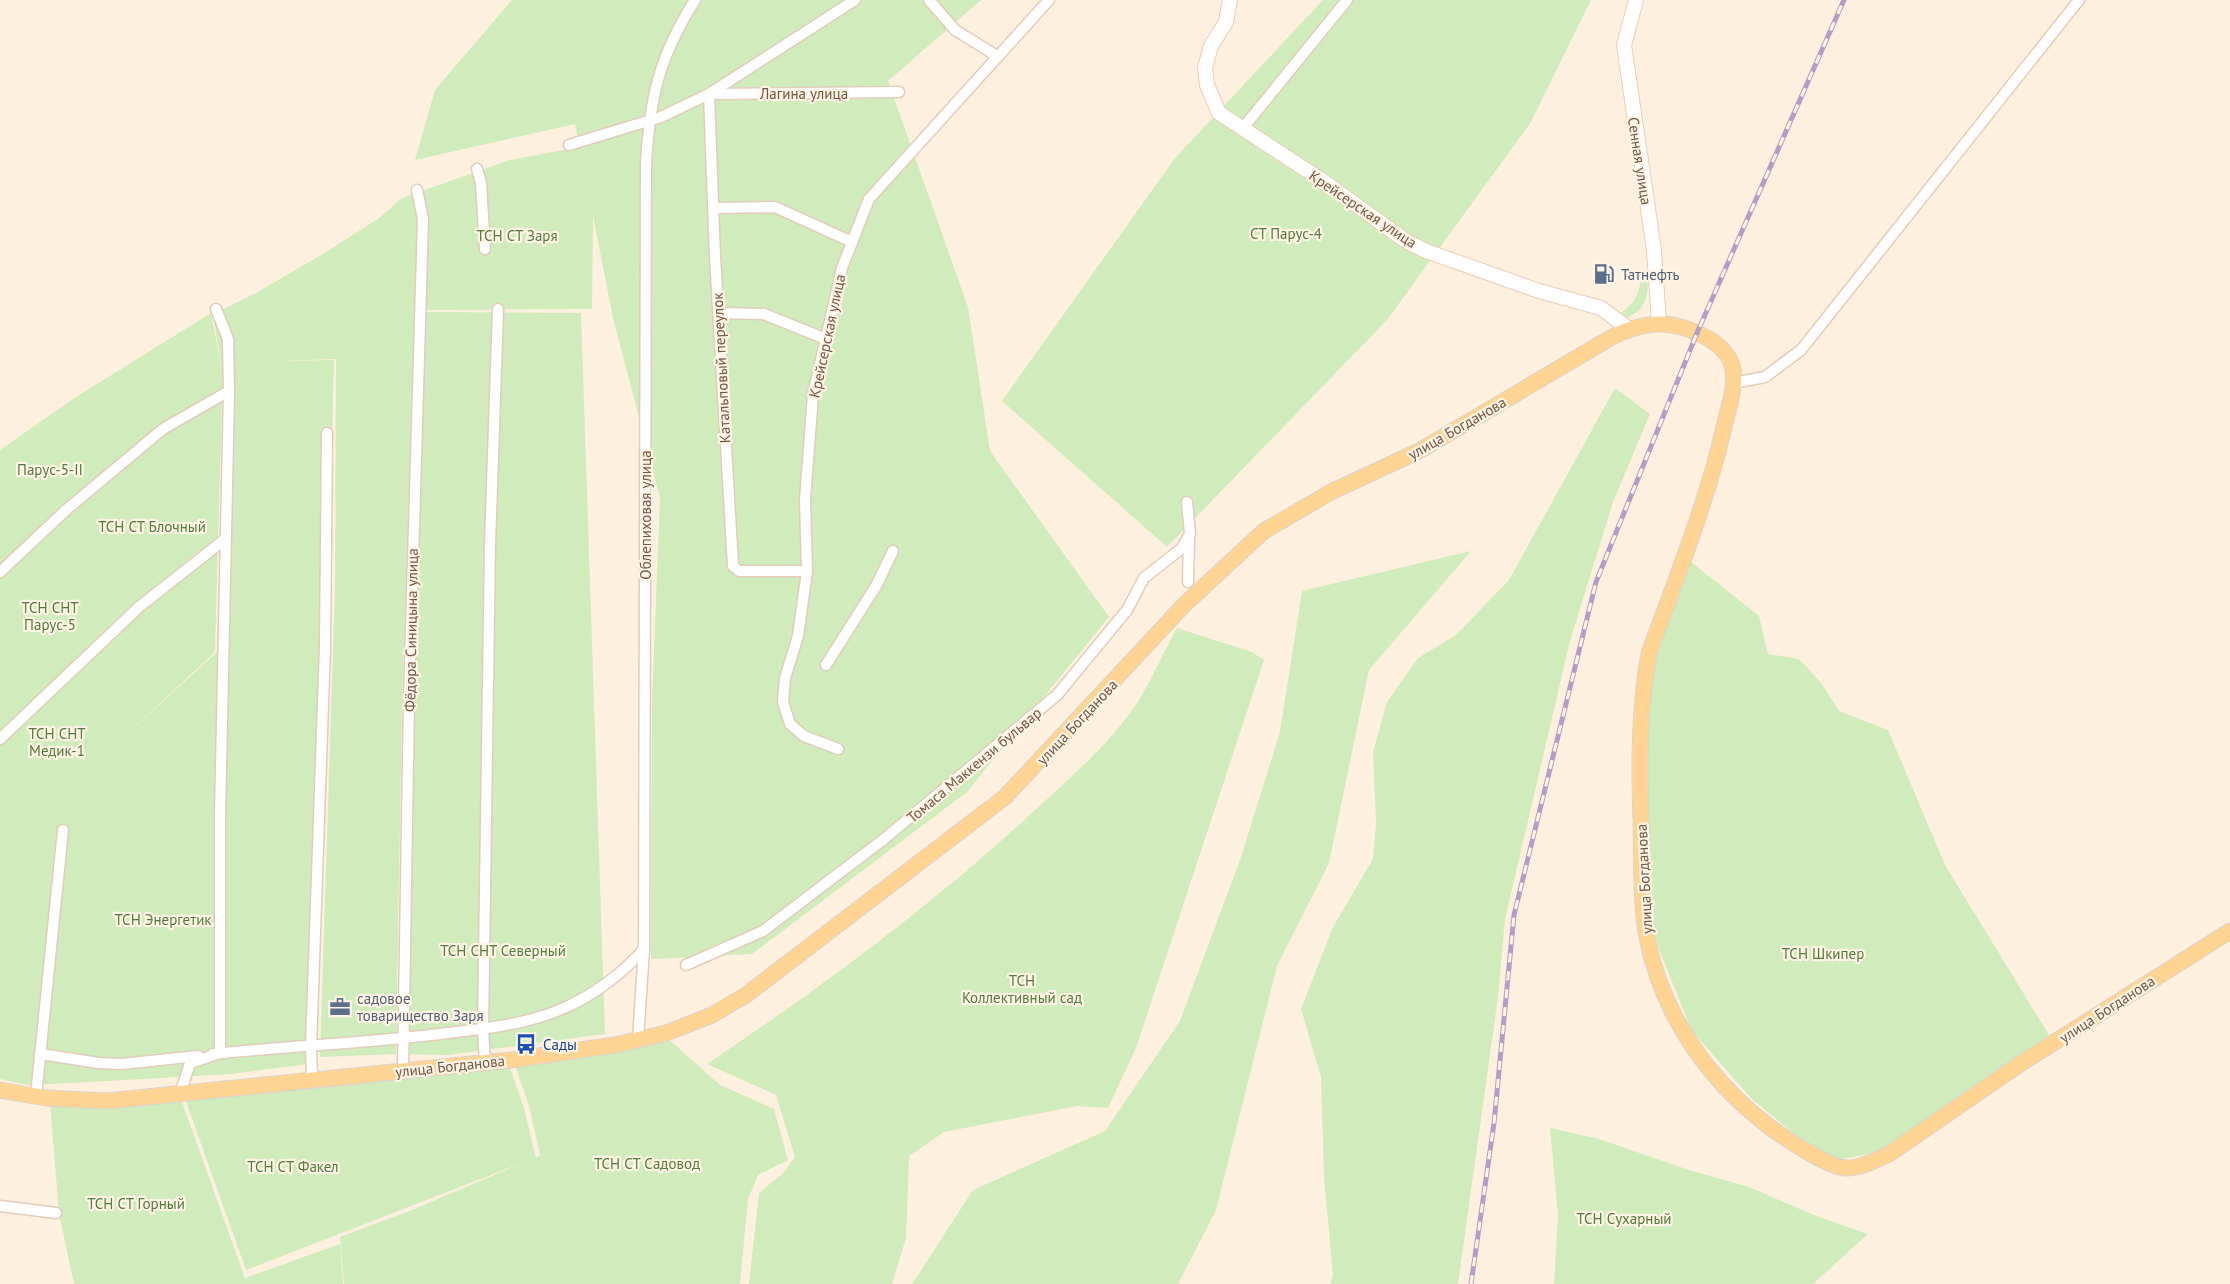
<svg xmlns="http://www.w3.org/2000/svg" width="2230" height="1284" viewBox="0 0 2230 1284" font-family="'PT Sans',sans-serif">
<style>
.green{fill:#d0ebbc;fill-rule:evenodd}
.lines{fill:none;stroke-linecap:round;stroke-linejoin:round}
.street-casing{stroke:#e2ccba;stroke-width:13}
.secondary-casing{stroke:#e9ceb9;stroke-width:16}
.primary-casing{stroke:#dbd3cf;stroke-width:17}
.street{stroke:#fff;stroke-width:10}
.secondary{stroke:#fff;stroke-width:14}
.primary{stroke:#ffd493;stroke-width:15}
.rail-casing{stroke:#b29dc6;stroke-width:5}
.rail{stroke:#fff4e5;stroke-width:3;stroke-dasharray:9;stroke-linecap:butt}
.labels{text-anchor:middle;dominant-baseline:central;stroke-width:4.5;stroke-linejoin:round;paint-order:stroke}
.street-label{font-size:15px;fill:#745545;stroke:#fff4e5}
.park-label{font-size:15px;fill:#517b3c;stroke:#fff4e5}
.service-label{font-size:15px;fill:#4e5e75;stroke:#fff4e5;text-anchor:start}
.transit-label{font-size:15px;fill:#164399;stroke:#fff4e5;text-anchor:start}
</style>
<rect width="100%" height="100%" fill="#fef0de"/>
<g class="green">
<path d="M512,0H981L888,81L968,307L990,451L1109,617L967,792L752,954L651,959L652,700L660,498L613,318L593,216L592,309L417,310L402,701L396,1054L320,1057L335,586L336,359L273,361L334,360L316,1063L231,1074L73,1083L27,1085L0,1079V450L76,397L211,313L223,377L213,314L256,293L328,251L379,218L402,198L510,160L569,149H580L575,124L415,160L435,90ZM224,395L217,652L100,759L215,652L222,397Z"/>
<path d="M1323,0H1591L1531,122L1387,320L1167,547L1002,401L1175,158Z"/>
<path d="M1642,273L1647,278C1650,297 1644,313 1623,319L1619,314C1637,303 1639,292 1642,273Z"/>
<path d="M424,312L581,313L605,1034L448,1055L401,1054Z"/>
<path d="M1615,388L1650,414L1613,502L1570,641L1505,919L1498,997L1458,1284H1330L1333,1276L1324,1177L1321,1077L1301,1009L1333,927L1373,859L1376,824L1373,752L1387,702L1418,658L1456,635L1509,580Z"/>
<path d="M1471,551L1369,670L1329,863L1277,966L1216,1210L1178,1284H912L973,1190L1105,1131L1180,1021L1240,860L1280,732L1302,591Z"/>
<path d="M1690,561L1759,616L1768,654L1799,659L1822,684L1839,711L1888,730L1945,865L2049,1035L1881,1152L1841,1159L1808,1145L1753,1100L1692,1031L1654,937L1645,765L1653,657Z"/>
<path d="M1177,628L1252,652L1264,660L1136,1048L1108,1108L1077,1106L944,1132L909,1156L906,1238L892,1284H749L759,1193L784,1172L795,1157L776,1095L707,1064C822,987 932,905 1033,812C1070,778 1111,743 1139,700C1153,677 1164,651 1177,628Z"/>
<path d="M666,1037L720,1085L774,1109L788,1160L758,1175L748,1199L740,1284H344L340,1237L412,1210L527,1161L246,1270L185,1099L509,1065L524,1108L536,1158L540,1155L529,1105L514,1063Z"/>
<path d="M182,1102L245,1278L340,1244L343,1284H74L59,1213L50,1103L110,1106Z"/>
<path d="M1550,1128L1599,1139L1689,1170L1749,1187L1816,1216L1868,1234L1813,1284H1554L1558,1215Z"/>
</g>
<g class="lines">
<g class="street-casing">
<g id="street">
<path d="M929,0L955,30L997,56"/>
<path d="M1243,128L1347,0"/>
<path d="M569,145L661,117L709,94L855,0"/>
<path d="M477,169L481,183L485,249"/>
<path d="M713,208L775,207L852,242"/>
<path d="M718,313L764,314L826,339"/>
<path d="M1733,383L1765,377L1801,350L2079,0"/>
<path d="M807,571H739L733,566L715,256L709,94L899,92"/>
<path d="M0,572L66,510L163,429L229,391"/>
<path d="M1188,582L1189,540"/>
<path d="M826,665L876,586L893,551"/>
<path d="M0,739L139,607L224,540"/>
<path d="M838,749L804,736L790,724L783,702L785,678L798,636L807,571L805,500L813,395L842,268L869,199L1049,0"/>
<path d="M686,965L763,931L884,839L1057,695L1127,610L1144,578L1182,548L1190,534L1187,502"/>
<path d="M638,1040L644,949L646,163C650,97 659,57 695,0"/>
<path d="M40,1054L99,1063L121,1064L198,1056"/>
<path d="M213,1054C289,1046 365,1043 440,1034C481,1029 526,1025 564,1008C594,995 623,973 644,949"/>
<path d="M485,1063L483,1029L490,544L498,309"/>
<path d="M403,1071L409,699L423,219L417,190"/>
<path d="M312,1080L311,1047L325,647L327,433"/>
<path d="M180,1094L190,1063L220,1053V815L229,391L228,339L216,309"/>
<path d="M36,1096L63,830"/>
<path d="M0,1206L56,1213"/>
</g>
</g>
<g class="secondary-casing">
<g id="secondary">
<path d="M1230,0L1226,22L1211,46L1205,68L1207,85L1219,113L1320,179L1406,241L1426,251L1539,291L1601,308L1629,329"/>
<path d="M1636,0L1624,45L1654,250L1659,323"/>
</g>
</g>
<g class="primary-casing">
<path id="primary" d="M0,1090L46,1098L107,1101L511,1060L615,1045L666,1033L712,1015L746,995L1005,797L1185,604L1264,531L1331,492L1419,451L1612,337C1640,323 1666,319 1695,332C1712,339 1729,350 1733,369C1736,388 1728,409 1724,427C1706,505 1676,579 1649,653C1639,709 1639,764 1641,821C1642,859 1640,900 1647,938C1663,1018 1712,1086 1778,1133C1793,1143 1828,1167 1846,1168C1861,1168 1876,1160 1889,1154L2020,1064L2230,931"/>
</g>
<use href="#street" class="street"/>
<use href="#secondary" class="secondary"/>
<use href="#primary" class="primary"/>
<g class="rail-casing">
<path id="rail" d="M1471,1284L1494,1123L1514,915L1596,582L1697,333L1844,0"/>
</g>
<use href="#rail" class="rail"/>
</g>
<defs>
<g id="fuel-bare" transform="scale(1.62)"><path d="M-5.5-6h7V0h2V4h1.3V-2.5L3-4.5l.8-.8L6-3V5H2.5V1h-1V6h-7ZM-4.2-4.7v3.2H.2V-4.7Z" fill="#5c6f8a" stroke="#fff4e5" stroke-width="2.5" paint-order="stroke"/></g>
<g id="office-bare" transform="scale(1.62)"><path d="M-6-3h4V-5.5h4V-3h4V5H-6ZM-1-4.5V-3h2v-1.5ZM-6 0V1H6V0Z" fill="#5c6f8a" stroke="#fff4e5" stroke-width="2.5" paint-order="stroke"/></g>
<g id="bus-bare" transform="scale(1.62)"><path d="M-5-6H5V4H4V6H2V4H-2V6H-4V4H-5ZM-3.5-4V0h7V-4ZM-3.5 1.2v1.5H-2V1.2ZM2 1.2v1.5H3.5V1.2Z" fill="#1a4fb4" stroke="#fff4e5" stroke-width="2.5" paint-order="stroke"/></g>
</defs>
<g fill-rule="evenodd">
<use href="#fuel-bare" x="1604" y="274"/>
<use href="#office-bare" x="340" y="1007"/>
<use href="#bus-bare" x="526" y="1044"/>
</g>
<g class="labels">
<g class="street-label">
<text x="804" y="93">Лагина улица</text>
<text transform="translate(1640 161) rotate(81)">Сенная улица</text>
<text transform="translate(1363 209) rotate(34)">Крейсерская улица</text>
<text transform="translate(827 336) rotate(-78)">Крейсерская улица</text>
<text transform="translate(721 368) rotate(-93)">Катальповый переулок</text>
<text transform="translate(1457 428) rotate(-30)">улица Богданова</text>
<text transform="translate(645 515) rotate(-90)">Облепиховая улица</text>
<text transform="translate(411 630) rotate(-89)">Фёдора Синицына улица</text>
<text transform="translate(1077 722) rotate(-47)">улица Богданова</text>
<text transform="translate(974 765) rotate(-40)">Томаса Маккензи бульвар</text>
<text transform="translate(1644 879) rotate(-93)">улица Богданова</text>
<text transform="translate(2107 1009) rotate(-33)">улица Богданова</text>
<text transform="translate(450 1066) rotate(-6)">улица Богданова</text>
</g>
<g class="park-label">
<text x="1286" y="233">СТ Парус-4</text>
<text x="517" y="235">ТСН СТ Заря</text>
<text x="50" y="469">Парус-5-II</text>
<text x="152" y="526">ТСН СТ Блочный</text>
<text x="50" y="607">ТСН СНТ<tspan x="50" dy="17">Парус-5</tspan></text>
<text x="57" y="733">ТСН СНТ<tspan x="57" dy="17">Медик-1</tspan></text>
<text x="163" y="919">ТСН Энергетик</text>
<text x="503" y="950">ТСН СНТ Северный</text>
<text x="1823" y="953">ТСН Шкипер</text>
<text x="1022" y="980">ТСН<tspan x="1022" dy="17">Коллективный сад</tspan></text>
<text x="647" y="1163">ТСН СТ Садовод</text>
<text x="293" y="1166">ТСН СТ Факел</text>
<text x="136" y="1203">ТСН СТ Горный</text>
<text x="1624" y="1218">ТСН Сухарный</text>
</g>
<g class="service-label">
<text x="1621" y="274">Татнефть</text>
<text x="357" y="998">садовое<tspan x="357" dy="17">товарищество Заря</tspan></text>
</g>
<g class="transit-label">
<text x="543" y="1044">Сады</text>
</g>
</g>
</svg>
